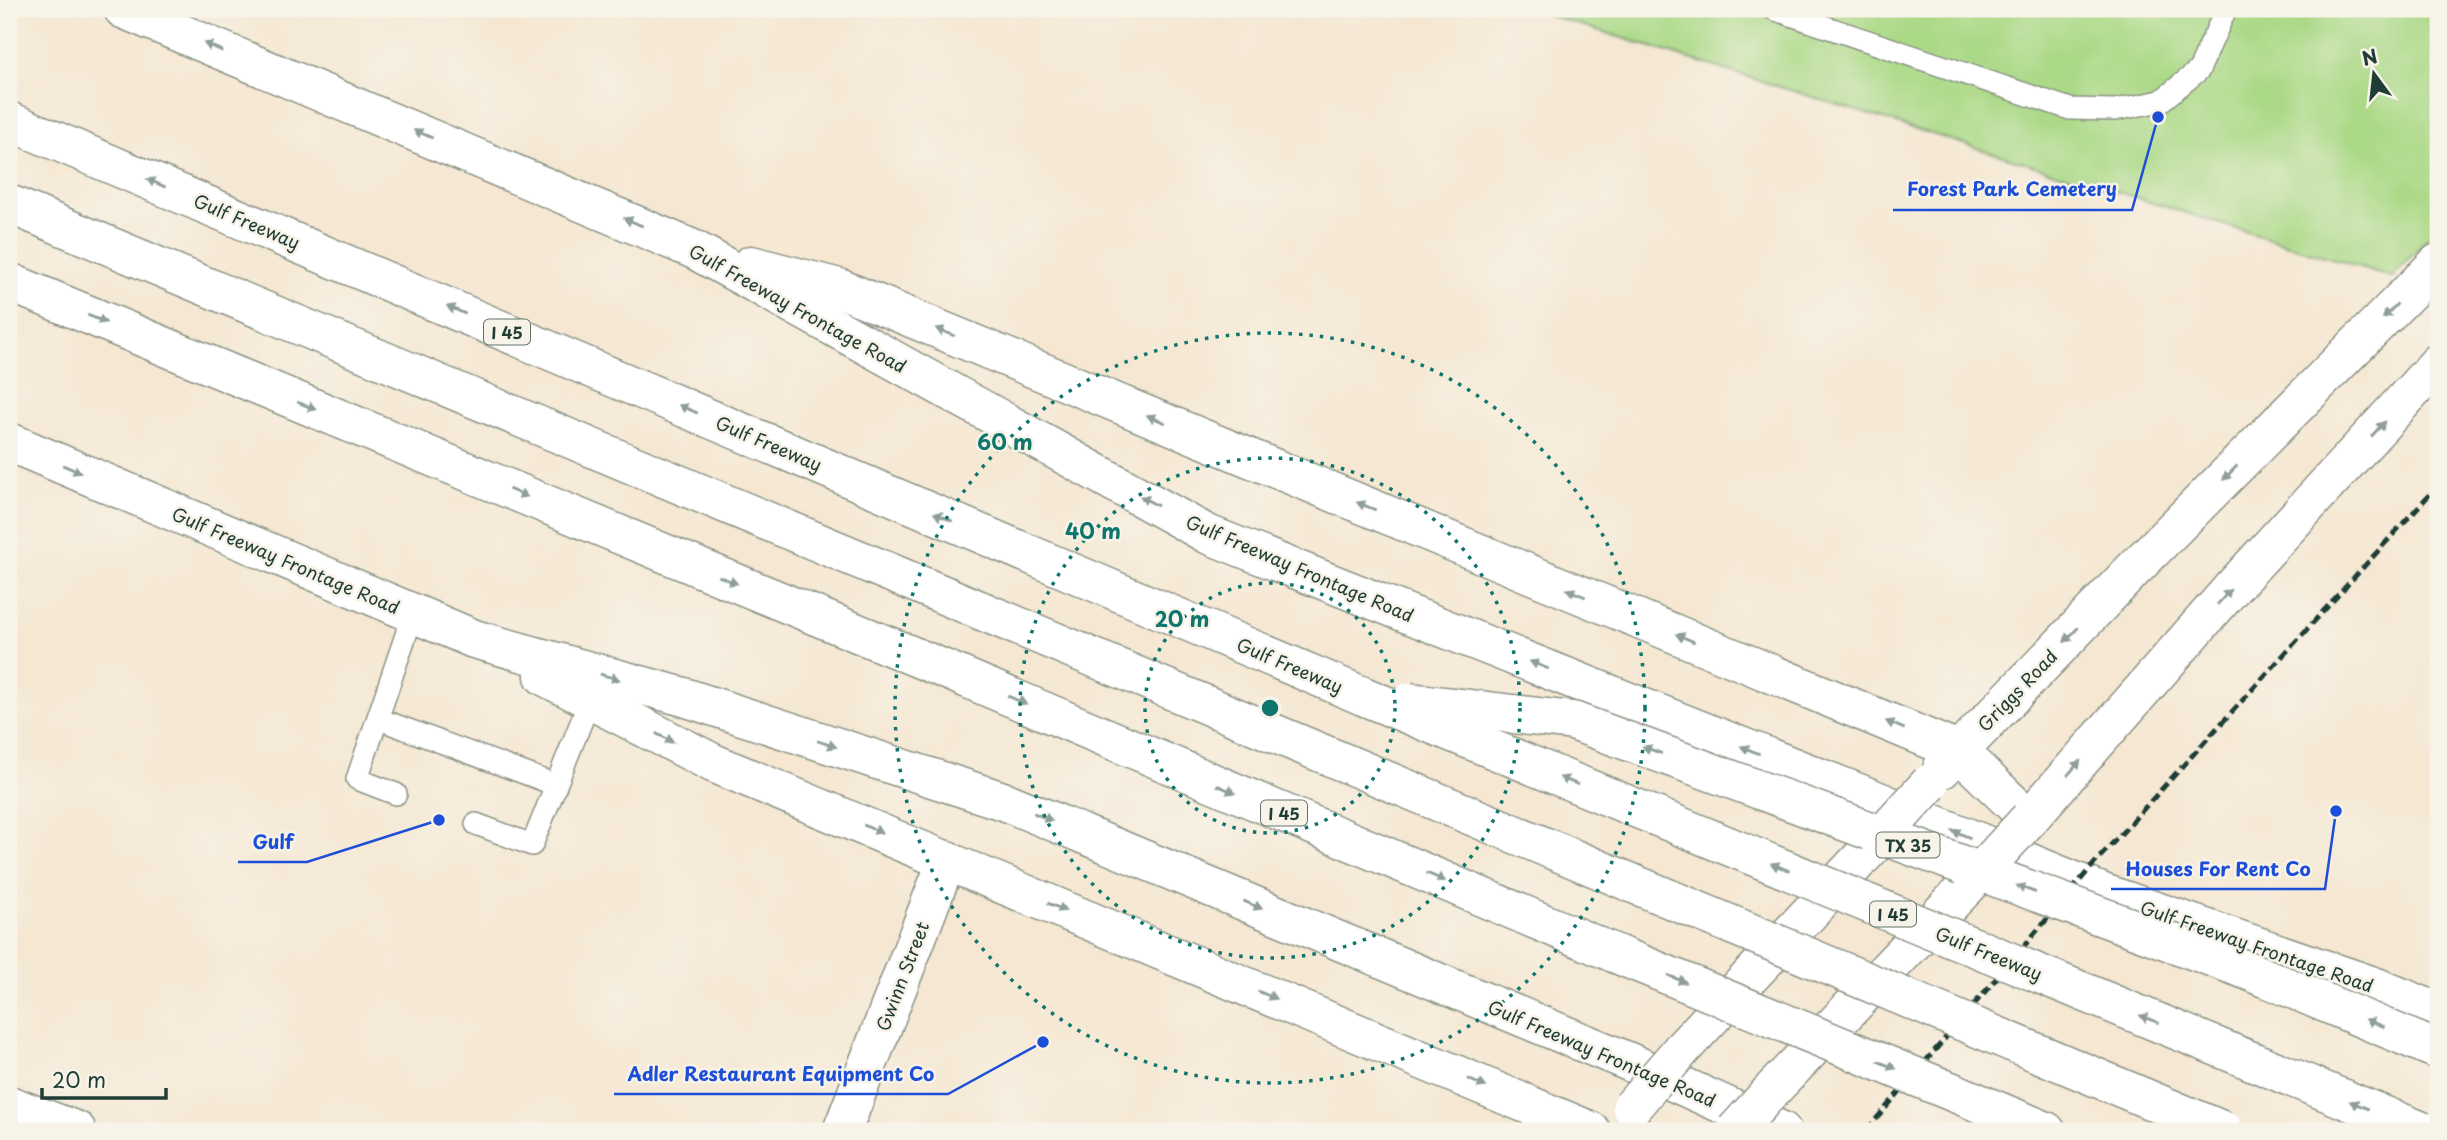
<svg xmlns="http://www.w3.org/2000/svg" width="2447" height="1140" viewBox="0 0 2447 1140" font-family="'Playpen Sans',sans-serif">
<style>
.green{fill:#abd987;stroke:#658b5e;stroke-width:2}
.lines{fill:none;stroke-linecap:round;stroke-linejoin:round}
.service-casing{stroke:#8a9283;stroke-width:24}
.minor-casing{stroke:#8a9283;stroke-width:41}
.secondary-casing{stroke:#8a9283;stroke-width:41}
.motorway-casing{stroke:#8a9283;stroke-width:41}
.service{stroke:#fff;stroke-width:21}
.minor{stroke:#fff;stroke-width:38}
.secondary{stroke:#fff;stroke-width:38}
.motorway{stroke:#fff;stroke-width:38}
.rail{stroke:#1f3d34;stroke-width:5;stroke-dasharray:10 5;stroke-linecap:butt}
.secondary-bridge-casing{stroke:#8a9283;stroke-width:41;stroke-linecap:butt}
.motorway-bridge-casing{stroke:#8a9283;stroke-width:41;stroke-linecap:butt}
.secondary-bridge{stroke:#fff;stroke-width:38}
.motorway-bridge{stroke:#fff;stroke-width:38}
.oneway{fill:#8f9e9a}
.ring{fill:none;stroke:#0f766e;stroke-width:3.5;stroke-dasharray:3.5 7}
.labels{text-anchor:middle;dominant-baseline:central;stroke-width:5;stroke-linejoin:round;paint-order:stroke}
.shield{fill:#f7f3e8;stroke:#60746a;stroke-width:2}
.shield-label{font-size:16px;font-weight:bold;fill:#1f3d34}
.street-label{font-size:18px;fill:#1f3d34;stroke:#f7f3e8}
.centre{fill:#0f766e;stroke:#f7f3e8;stroke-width:3.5}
.ring-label{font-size:21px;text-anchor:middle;font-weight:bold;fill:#0f766e;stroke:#f7f3e8;stroke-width:5;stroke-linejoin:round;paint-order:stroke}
.leader{fill:none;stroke:#1d4ed8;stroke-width:2.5}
.callout-dot{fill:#1d4ed8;stroke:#f7f3e8;stroke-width:2.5}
.callout-label{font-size:19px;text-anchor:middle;font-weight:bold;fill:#1d4ed8;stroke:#f7f3e8;stroke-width:5;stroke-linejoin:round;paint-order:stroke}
</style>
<rect width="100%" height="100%" fill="#f7f3e8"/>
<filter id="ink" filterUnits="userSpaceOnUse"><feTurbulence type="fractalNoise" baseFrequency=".0143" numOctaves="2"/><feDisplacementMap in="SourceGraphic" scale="14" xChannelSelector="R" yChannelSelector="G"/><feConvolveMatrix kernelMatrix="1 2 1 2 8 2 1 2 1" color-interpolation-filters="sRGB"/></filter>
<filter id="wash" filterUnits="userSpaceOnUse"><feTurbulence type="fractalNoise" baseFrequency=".00686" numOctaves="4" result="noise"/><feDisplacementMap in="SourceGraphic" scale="28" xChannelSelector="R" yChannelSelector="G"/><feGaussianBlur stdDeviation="1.57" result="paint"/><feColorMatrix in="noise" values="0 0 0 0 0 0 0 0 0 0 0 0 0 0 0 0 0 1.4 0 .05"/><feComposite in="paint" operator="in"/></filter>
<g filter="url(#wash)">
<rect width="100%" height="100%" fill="#f5e7d2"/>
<path class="green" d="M1529,9H2438V226L2392,277Z"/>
</g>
<g filter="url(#ink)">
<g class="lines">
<g class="service-casing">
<g id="service">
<path d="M1773,9L2070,109L2115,110L2161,101L2199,70L2226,9"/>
<path d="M379,719L556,785"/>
<path d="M396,794L357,779L413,614"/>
<path d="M476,824L532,845L590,700"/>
</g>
</g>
<g class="minor-casing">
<g id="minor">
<path d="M9,1105L77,1131"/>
<path d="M842,1131L947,860"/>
</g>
</g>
<g class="secondary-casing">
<g id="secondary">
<path d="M123,9L695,250L1207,534L1871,798L2106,894L2379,988L2438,1012"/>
<path d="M751,265L839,288L1958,751L2029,819L2232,588L2438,363"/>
<path d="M9,442L474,639L684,697L1006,802L1627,1061L1782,1131"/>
<path d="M544,676L713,763L1591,1131"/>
<path d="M1942,769L2133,570L2438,263"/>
<path d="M1681,1050L1879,839"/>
<path d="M1773,1089L1974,879"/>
</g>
</g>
<g class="motorway-casing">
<g id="motorway">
<path d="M9,121L1363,696"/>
<path d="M9,204L982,611"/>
<path d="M9,282L954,673L1614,953"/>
<path d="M1955,1093L2046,1131"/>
</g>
</g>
<use href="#service" class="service"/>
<use href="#minor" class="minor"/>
<use href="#secondary" class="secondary"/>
<use href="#motorway" class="motorway"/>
<path class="rail" d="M1866,1131L2100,857L2438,485"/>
<g class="secondary-bridge-casing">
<g id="secondary-bridge">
<path d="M1879,839L1930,783"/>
<path d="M1974,879L2029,819"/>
<path d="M1632,1107L1681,1050"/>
<path d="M1735,1131L1773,1089"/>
</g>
</g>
<g class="motorway-bridge-casing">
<g id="motorway-bridge">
<path d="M982,611L2224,1131"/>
<path d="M1363,696L2422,1131"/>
<path d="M1410,702L1573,721L2249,971L2438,1050"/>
<path d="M1614,953L1955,1093"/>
</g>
</g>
<use href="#secondary-bridge" class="secondary-bridge"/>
<use href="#motorway-bridge" class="motorway-bridge"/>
</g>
<defs><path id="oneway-solid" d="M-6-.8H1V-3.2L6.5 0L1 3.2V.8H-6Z" transform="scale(1.75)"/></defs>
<g class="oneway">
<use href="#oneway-solid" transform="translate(213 47) rotate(-157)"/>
<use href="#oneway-solid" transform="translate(423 134) rotate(-157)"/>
<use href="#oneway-solid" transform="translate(156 183) rotate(-157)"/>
<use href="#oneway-solid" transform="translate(633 222) rotate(-157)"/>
<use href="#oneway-solid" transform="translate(456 310) rotate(-157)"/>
<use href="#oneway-solid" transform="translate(2390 311) rotate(135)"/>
<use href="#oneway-solid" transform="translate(97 319) rotate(22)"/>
<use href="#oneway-solid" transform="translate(945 332) rotate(-158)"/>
<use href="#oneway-solid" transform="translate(307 406) rotate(22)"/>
<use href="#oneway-solid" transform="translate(688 409) rotate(-157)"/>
<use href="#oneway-solid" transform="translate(1156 419) rotate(-158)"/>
<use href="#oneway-solid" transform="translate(2378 429) rotate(-48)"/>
<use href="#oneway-solid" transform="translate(72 469) rotate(23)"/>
<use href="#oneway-solid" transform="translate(2230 473) rotate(135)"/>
<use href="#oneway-solid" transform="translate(518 493) rotate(22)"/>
<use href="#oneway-solid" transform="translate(1149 501) rotate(-151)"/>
<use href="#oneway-solid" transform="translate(1366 506) rotate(-158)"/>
<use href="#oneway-solid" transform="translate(943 517) rotate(-157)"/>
<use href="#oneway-solid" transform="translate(728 580) rotate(22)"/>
<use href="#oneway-solid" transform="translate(1576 593) rotate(-158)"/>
<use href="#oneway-solid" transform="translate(2224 597) rotate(-49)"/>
<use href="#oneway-solid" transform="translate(2071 635) rotate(134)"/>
<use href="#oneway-solid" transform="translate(1685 638) rotate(-157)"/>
<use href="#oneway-solid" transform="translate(1539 665) rotate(-158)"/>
<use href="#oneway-solid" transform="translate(610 677) rotate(16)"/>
<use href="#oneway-solid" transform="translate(1017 700) rotate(23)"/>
<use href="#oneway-solid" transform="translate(1895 725) rotate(-157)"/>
<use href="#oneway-solid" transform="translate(665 738) rotate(27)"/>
<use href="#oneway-solid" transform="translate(827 744) rotate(18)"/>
<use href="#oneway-solid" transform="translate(1652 750) rotate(-160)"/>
<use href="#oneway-solid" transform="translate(1750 750) rotate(-158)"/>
<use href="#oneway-solid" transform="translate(2074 768) rotate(-49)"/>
<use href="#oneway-solid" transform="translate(1569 781) rotate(-158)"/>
<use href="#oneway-solid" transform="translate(1226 789) rotate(23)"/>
<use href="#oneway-solid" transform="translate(1043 817) rotate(23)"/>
<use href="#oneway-solid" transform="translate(873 829) rotate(23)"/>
<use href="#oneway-solid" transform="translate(1961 834) rotate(-158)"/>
<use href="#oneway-solid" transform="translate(1780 867) rotate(-158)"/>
<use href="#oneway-solid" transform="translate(1436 877) rotate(23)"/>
<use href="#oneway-solid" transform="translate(2026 889) rotate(-160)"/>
<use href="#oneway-solid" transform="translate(1253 905) rotate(23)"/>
<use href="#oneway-solid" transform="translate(1057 907) rotate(23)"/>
<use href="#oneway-solid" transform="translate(1677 979) rotate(22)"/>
<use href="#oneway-solid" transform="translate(1267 995) rotate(23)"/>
<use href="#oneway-solid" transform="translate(2149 1019) rotate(-158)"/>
<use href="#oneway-solid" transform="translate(2375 1023) rotate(-158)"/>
<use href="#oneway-solid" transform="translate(1887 1065) rotate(22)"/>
<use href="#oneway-solid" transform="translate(1477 1083) rotate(23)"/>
<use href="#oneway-solid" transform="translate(2359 1105) rotate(-158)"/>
</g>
</g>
<g class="ring">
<circle cx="1270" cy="708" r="125"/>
<circle cx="1270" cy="708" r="250"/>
<circle cx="1270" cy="708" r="375"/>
</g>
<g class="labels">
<g class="shield">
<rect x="484" y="319.5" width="46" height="25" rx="5"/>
<rect x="1261" y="800.5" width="46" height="25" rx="5"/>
<rect x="1876.5" y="832.5" width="63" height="25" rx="5"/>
<rect x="1870" y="901.5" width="46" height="25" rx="5"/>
</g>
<g class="shield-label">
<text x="507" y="332">I 45</text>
<text x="1284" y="813">I 45</text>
<text x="1908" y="845">TX 35</text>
<text x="1893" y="914">I 45</text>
</g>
<g class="street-label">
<text transform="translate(247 221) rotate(23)">Gulf Freeway</text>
<text transform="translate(798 308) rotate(29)">Gulf Freeway Frontage Road</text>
<text transform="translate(769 443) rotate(23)">Gulf Freeway</text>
<text transform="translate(286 560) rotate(23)">Gulf Freeway Frontage Road</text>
<text transform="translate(1300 568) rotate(23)">Gulf Freeway Frontage Road</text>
<text transform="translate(1290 665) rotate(23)">Gulf Freeway</text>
<text transform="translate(2017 690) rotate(-46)">Griggs Road</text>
<text transform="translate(2257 946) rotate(19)">Gulf Freeway Frontage Road</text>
<text transform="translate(1989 953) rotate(22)">Gulf Freeway</text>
<text transform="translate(902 976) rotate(-69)">Gwinn Street</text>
<text transform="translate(1602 1053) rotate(23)">Gulf Freeway Frontage Road</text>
</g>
</g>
<circle cx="1270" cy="708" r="10" class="centre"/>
<g class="ring-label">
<text x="1005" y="450">60 m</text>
<text x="1093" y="539">40 m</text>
<text x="1182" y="627">20 m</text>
</g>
<path class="leader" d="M2158 117L2132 210H1893M439 820L307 862H238M2336 811L2325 889H2111M1043 1042L948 1094H614"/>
<g class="callout-dot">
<circle cx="2158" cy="117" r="7"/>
<circle cx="439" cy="820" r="7"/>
<circle cx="2336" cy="811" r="7"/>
<circle cx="1043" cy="1042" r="7"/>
</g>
<g class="callout-label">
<text x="2012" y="196">Forest Park Cemetery</text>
<text x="273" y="849">Gulf</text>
<text x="2218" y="876">Houses For Rent Co</text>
<text x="781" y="1081">Adler Restaurant Equipment Co</text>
</g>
<rect width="2447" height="1140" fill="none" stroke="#f7f3e8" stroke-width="35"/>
<g transform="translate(2374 74) rotate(345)" stroke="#f7f3e8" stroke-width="5" paint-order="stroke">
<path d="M0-5L12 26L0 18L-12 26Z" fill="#1f3d34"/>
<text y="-10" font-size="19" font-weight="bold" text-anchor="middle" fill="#1f3d34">N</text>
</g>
<path d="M42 1088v10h124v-10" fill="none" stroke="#1f3d34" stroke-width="3.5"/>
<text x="52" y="1088" font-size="21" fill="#1f3d34" stroke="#f7f3e8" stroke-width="5" paint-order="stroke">20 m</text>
</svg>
